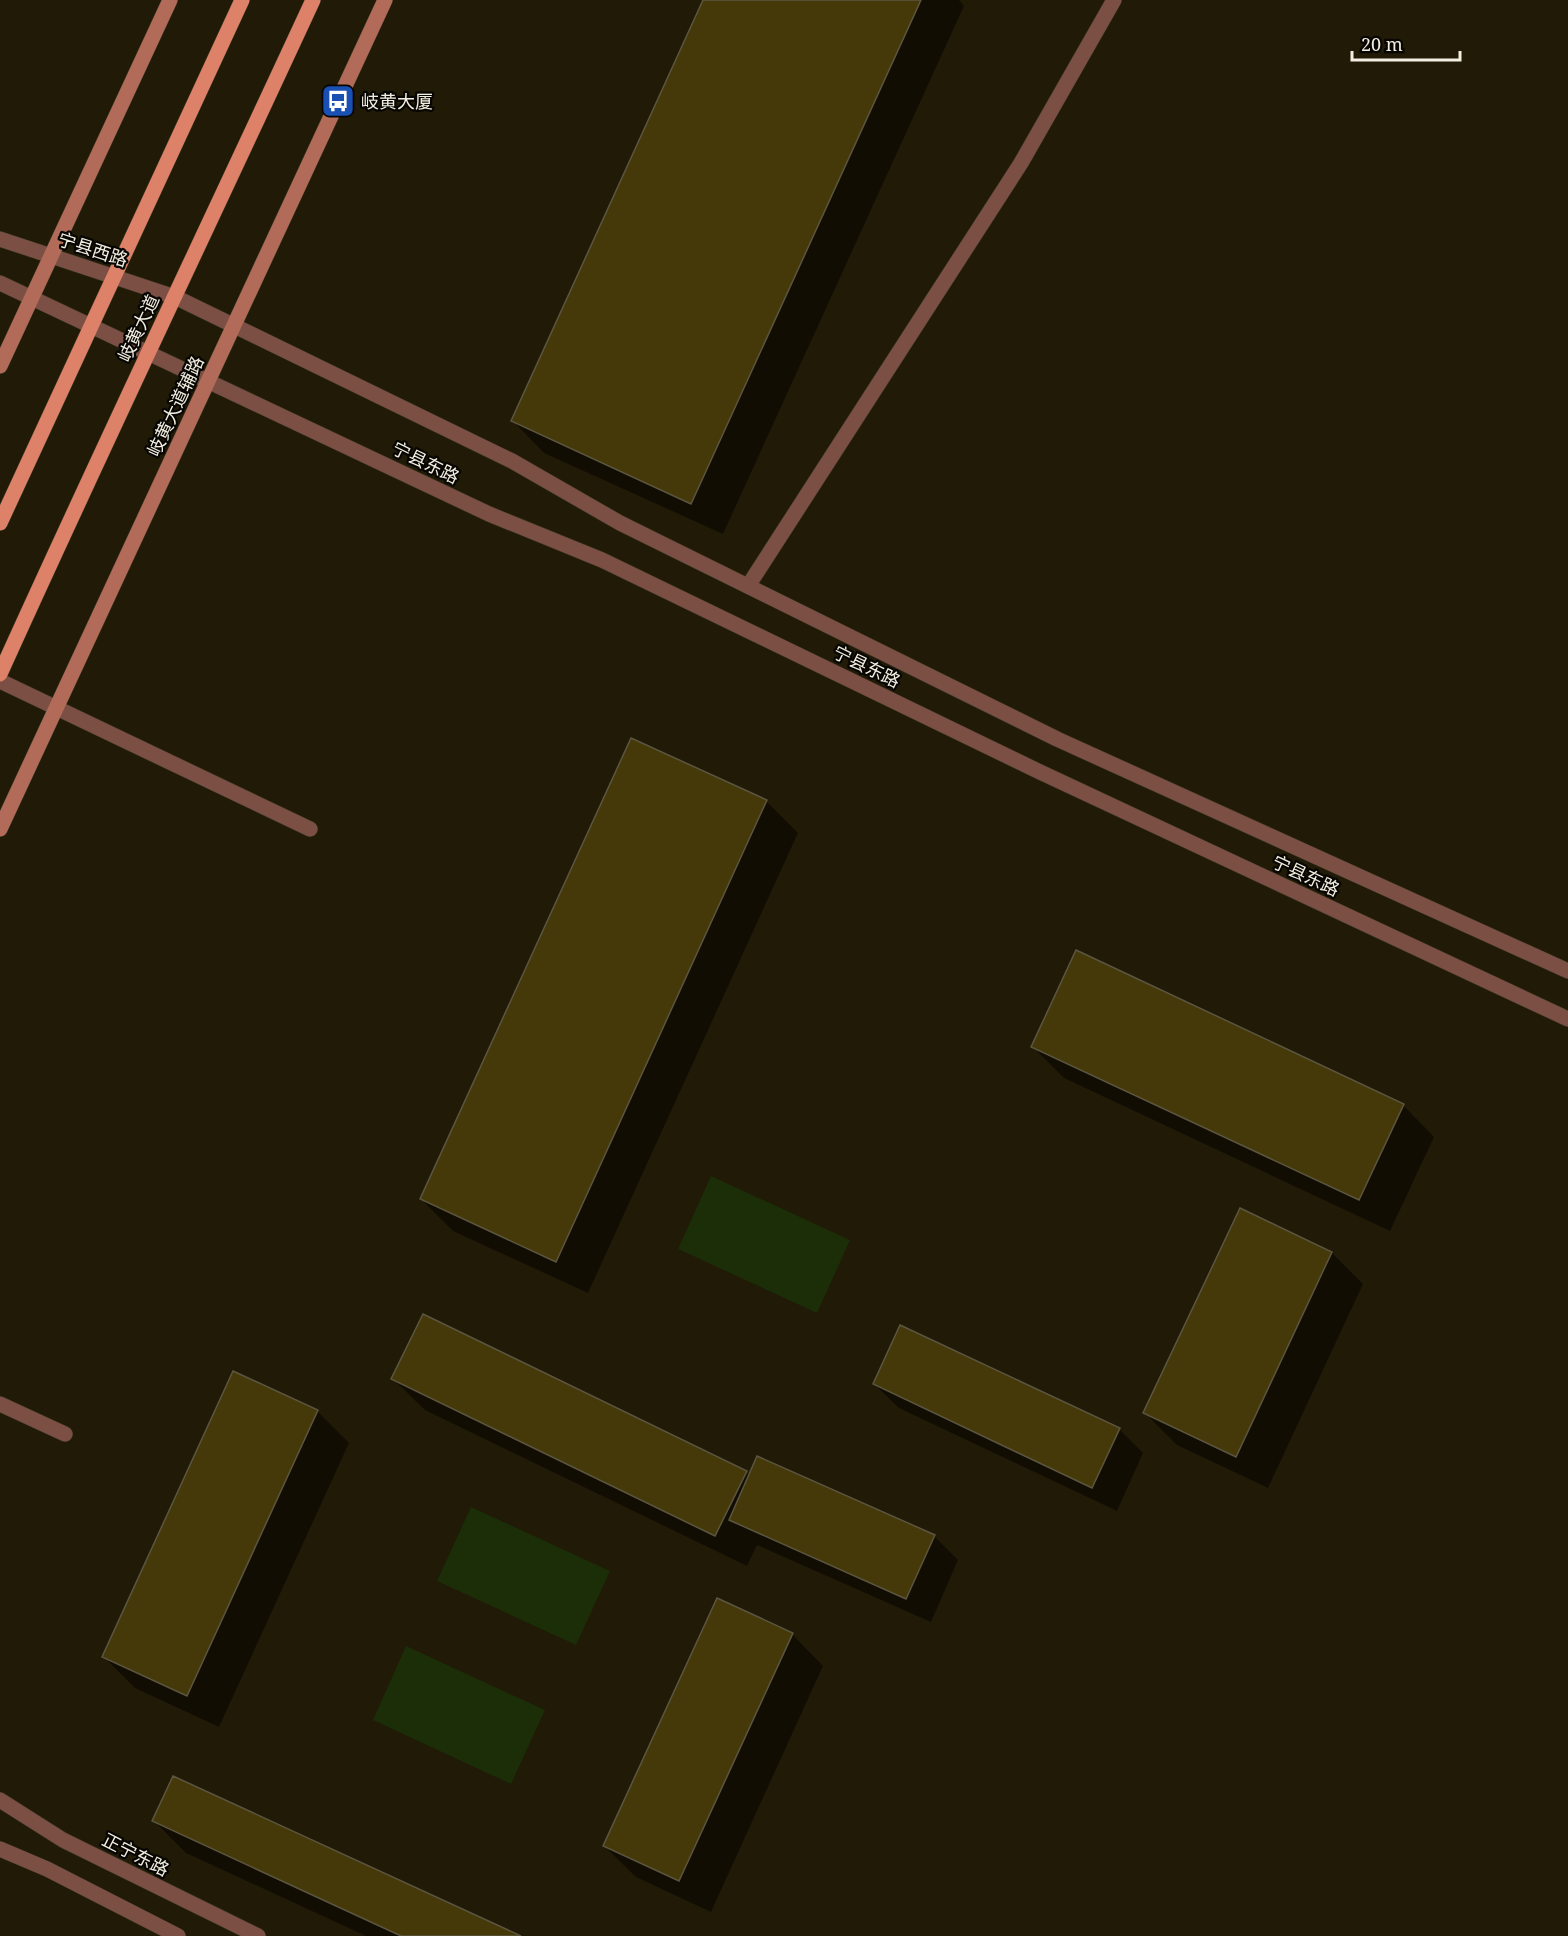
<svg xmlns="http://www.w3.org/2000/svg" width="1568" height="1936" viewBox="0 0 1568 1936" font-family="'Noto Serif','Noto Sans SC',serif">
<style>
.green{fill:#1b2e08}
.shadow{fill:#0007}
.building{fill:#45390a;stroke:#5c5641;stroke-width:1.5}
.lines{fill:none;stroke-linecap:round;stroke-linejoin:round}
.service-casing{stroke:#3d3826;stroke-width:16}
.minor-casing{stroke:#3d3826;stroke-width:16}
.tertiary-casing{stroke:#3d3826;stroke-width:16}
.secondary-casing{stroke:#3d3826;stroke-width:16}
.primary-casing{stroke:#3d3826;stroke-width:16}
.service{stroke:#7b4f43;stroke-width:15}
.minor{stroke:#7b4f43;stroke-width:15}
.tertiary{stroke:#7b4f43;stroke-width:15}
.secondary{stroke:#b26b58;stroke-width:15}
.primary{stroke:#dd8168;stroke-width:15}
.labels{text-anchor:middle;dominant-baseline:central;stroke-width:4.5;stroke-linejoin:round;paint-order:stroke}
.poi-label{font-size:18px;fill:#f2eee2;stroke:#080602;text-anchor:start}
.street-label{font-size:18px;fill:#f2eee2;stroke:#080602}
</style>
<rect width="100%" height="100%" fill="#201a07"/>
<g class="green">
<path d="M711,1176L850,1240L817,1313L678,1249Z"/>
<path d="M471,1507L610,1571L576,1645L437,1581Z"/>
<path d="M406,1646L545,1710L511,1784L373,1720Z"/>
</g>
<g class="shadow">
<path d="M705,0H959L964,6L723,534L544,453L513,421Z"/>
<path d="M766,801L798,833L588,1293L453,1231L421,1199Z"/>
<path d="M1032,1046L1403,1105L1434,1137L1390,1231L1064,1078Z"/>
<path d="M1332,1253L1363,1284L1268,1488L1177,1445L1145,1413Z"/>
<path d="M234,1373L317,1411L349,1443L219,1727L135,1688L104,1657Z"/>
<path d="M393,1379L746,1473L750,1476L934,1536L958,1560L931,1622L757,1545L747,1566L425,1410Z"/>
<path d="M874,1384L1119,1429L1143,1453L1117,1511L899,1408Z"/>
<path d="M792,1634L823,1666L711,1912L636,1877L604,1846Z"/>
<path d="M154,1821L518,1936H366L186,1853Z"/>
</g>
<g class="building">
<path d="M703,0H921L691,504L511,421Z"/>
<path d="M631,738L767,800L556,1262L420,1199Z"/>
<path d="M1076,950L1404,1104L1359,1200L1031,1047Z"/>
<path d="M1240,1208L1332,1252L1236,1457L1143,1413Z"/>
<path d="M423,1314L747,1471L715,1536L391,1379Z"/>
<path d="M900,1325L1120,1428L1092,1488L873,1384Z"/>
<path d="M233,1371L318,1410L187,1696L102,1657Z"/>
<path d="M757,1456L935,1535L906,1599L729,1520Z"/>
<path d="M717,1598L793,1633L679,1881L603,1846Z"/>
<path d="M173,1776L521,1936H401L152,1821Z"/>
</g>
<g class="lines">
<g class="service-casing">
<g id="service">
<path d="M0,681L310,829"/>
<path d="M0,1404L65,1434"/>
</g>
</g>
<g class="minor-casing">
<path id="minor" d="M748,586L1021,163L1114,0"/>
</g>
<g class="tertiary-casing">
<g id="tertiary">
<path d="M0,239L175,297L512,461L620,523L1057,739L1568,971"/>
<path d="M0,283L489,514L602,560L1040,772L1568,1019"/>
<path d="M0,1800L63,1840L258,1936"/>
<path d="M0,1849L47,1869L178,1936"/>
</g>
</g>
<g class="secondary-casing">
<g id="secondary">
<path d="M0,366L170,0"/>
<path d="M0,829L385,0"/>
</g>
</g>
<g class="primary-casing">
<g id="primary">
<path d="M0,523L242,0"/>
<path d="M0,674C102,448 209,225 313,0"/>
</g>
</g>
<use href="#service" class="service"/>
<use href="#minor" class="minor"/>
<use href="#tertiary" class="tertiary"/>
<use href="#secondary" class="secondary"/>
<use href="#primary" class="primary"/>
</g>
<defs>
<g id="bus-square" transform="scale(1.725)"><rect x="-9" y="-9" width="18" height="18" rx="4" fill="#1a4fb4" stroke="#080602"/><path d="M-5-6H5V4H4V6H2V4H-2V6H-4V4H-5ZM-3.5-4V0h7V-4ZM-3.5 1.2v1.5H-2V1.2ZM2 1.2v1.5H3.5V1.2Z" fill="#fff"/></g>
</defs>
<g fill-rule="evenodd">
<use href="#bus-square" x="338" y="101"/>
</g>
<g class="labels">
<g class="poi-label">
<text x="361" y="101">岐黄大厦</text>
</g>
<g class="street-label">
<text transform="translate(93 249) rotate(18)">宁县西路</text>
<text transform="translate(138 328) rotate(-65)">岐黄大道</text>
<text transform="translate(175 406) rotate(-65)">岐黄大道辅路</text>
<text transform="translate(426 462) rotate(26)">宁县东路</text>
<text transform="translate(867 666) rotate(26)">宁县东路</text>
<text transform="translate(1306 875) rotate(25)">宁县东路</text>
<text transform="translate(136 1854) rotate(27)">正宁东路</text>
</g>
</g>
<path d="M1352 51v9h108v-9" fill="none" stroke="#f2eee2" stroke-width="3"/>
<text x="1361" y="51" font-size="18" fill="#f2eee2" stroke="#080602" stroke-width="4.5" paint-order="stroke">20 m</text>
</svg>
